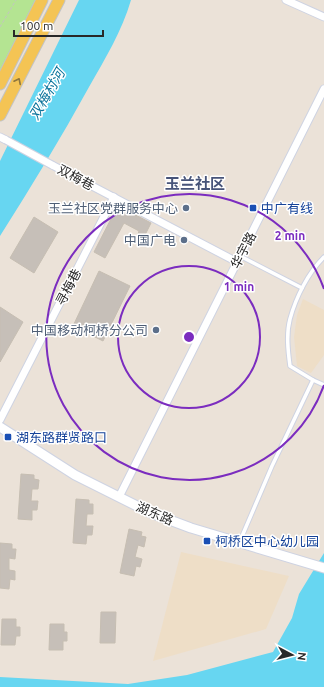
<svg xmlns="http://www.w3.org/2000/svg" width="324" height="687" viewBox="0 0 324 687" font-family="Ubuntu,'Noto Sans SC',sans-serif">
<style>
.education{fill:#eedec7}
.green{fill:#b4e492}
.water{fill:#67d6f1}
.building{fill:#c6bfb8;stroke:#c6beb2}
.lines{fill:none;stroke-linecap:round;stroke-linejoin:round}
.service-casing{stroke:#ced3e2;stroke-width:5.5}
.minor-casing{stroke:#ced3e2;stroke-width:9}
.tertiary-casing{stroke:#ced3e2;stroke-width:11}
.primary-casing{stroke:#c3c3c3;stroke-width:13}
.path{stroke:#c3c3c3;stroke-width:1;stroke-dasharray:3 2;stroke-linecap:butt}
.service{stroke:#fff;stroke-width:3.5}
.minor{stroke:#fff;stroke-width:7}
.tertiary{stroke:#fff;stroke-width:9}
.primary{stroke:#f4c454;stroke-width:11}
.minor-bridge-casing{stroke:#ced3e2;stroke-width:9;stroke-linecap:butt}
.minor-bridge{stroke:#fff;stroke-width:7}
.oneway{stroke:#8e763e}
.ring{fill:none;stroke:#7b2cbf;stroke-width:2}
.service-dot{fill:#5c6f8a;stroke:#fff;stroke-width:1.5}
.transit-dot{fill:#1a4fb4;stroke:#fff;stroke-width:1.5}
.labels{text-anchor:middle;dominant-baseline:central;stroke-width:3;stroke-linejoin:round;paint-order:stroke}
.street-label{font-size:13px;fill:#282828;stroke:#fff}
.service-label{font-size:13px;fill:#4e5e75;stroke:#fff;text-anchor:end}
.transit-label{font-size:13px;fill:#164399;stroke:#fff;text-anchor:start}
.water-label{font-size:14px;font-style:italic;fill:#09729a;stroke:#fff}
.quarter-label{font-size:15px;font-weight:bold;fill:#475479;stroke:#fff}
.centre{fill:#7b2cbf;stroke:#fff;stroke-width:2}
.ring-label{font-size:12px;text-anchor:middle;font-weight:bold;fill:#7b2cbf;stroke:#fff;stroke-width:3;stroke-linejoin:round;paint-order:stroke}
</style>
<rect width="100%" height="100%" fill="#ebe2d8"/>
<g class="education">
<path d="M303,299L324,310V355L311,373L297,366L294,337L297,315Z"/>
<path d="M181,552L289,576L266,629L153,661Z"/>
</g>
<path class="green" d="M0,0H37L0,75Z"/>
<g class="water">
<path d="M79,0H131C122,31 105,59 89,87C61,138 31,187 0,236V161Z"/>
<path d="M324,553V687H0V677L128,684L187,675L273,652L292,618L299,594Z"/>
</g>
<g class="building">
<path d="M124,209L151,223L144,237L138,234L139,231L124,223L105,258L94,252L115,211L121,214Z"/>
<path d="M34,217L58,232L34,273L10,258Z"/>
<path d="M99,271L130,286L103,341L73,326Z"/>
<path d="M0,307L23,322L0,362Z"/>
<path d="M21,474L34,475V479L39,480L38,489H32L31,501H38L37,510H32V520L18,519Z"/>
<path d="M76,499L89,500V504H93V514H87L86,526H93L92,535H87L86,544L73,543Z"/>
<path d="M129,529L142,532L141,536L146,537L144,547L138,545L135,557L142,559L140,567L136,566L134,576L120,573Z"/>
<path d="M0,543L12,544V549H16L15,559L9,558V570L15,571V580L10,579L9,589L0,588Z"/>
<path d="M101,612H116L115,643H100Z"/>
<path d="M2,619H16V627H20V636H16L15,645H1Z"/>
<path d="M50,624H64V632H67V641H63V650H49Z"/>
</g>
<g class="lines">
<g class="service-casing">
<g id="service">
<path d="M240,256L302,288"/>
<path d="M324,257C308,273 296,297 290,319C286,334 288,351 290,366L313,380L324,385"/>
<path d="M240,541L272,466L313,380"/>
</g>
</g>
<g class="minor-casing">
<g id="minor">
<path d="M286,0L324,17"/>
<path d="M0,137L6,140"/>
<path d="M52,165L237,262"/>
<path d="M0,420L114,197"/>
<path d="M119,497L324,89"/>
</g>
</g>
<g class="tertiary-casing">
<path id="tertiary" d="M0,427L75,475L151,513L191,528L324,568"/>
</g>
<g class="primary-casing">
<g id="primary">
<path d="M0,84L42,0"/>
<path d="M0,115L59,0"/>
</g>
</g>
<path class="path" d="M0,27L16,0"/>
<use href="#service" class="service"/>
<use href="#minor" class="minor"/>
<use href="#tertiary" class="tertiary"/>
<use href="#primary" class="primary"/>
<g class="minor-bridge-casing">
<path id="minor-bridge" d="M6,140L52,165"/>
</g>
<use href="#minor-bridge" class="minor-bridge"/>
</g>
<defs><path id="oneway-chevron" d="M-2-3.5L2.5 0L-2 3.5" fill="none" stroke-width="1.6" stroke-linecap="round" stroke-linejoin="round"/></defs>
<use class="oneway" href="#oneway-chevron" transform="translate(18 81) rotate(-63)"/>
<g class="ring">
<circle cx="189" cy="337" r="71"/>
<path d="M324 385A143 143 0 1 1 324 289"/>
</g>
<g class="service-dot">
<circle cx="186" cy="208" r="4"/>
<circle cx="184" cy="240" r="4"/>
<circle cx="156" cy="330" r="4"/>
</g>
<g class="transit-dot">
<rect x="249" y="204" width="8" height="8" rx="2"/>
<rect x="4" y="433" width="8" height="8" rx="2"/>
<rect x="203" y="537" width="8" height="8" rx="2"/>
</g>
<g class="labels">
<g class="street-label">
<text transform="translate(76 177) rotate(28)">双梅巷</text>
<text transform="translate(243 250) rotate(-63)">华宇路</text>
<text transform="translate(68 287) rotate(-63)">寻梅巷</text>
<text transform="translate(155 513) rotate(23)">湖东路</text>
</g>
<g class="service-label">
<text x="178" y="208">玉兰社区党群服务中心</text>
<text x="176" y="240">中国广电</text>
<text x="148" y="330">中国移动柯桥分公司</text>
</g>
<g class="transit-label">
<text x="261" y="208">中广有线</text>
<text x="16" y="437">湖东路群贤路口</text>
<text x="215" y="541">柯桥区中心幼儿园</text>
</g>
<g class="water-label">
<text transform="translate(47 94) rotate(-60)">双梅村河</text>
</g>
<g class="quarter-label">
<text x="195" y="183">玉兰社区</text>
</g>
</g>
<circle cx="189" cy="337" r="6" class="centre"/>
<g class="ring-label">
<text x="290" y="240">2 min</text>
<text x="239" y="291">1 min</text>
</g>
<g transform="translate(292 655) rotate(97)" stroke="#ffffff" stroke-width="3" paint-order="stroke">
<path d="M0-3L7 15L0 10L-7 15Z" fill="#282828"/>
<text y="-6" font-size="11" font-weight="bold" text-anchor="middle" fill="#282828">N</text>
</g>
<path d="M14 30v6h89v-6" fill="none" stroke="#282828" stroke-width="2"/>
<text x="20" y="30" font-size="12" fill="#282828" stroke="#ffffff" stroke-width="3" paint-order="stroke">100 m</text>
</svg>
